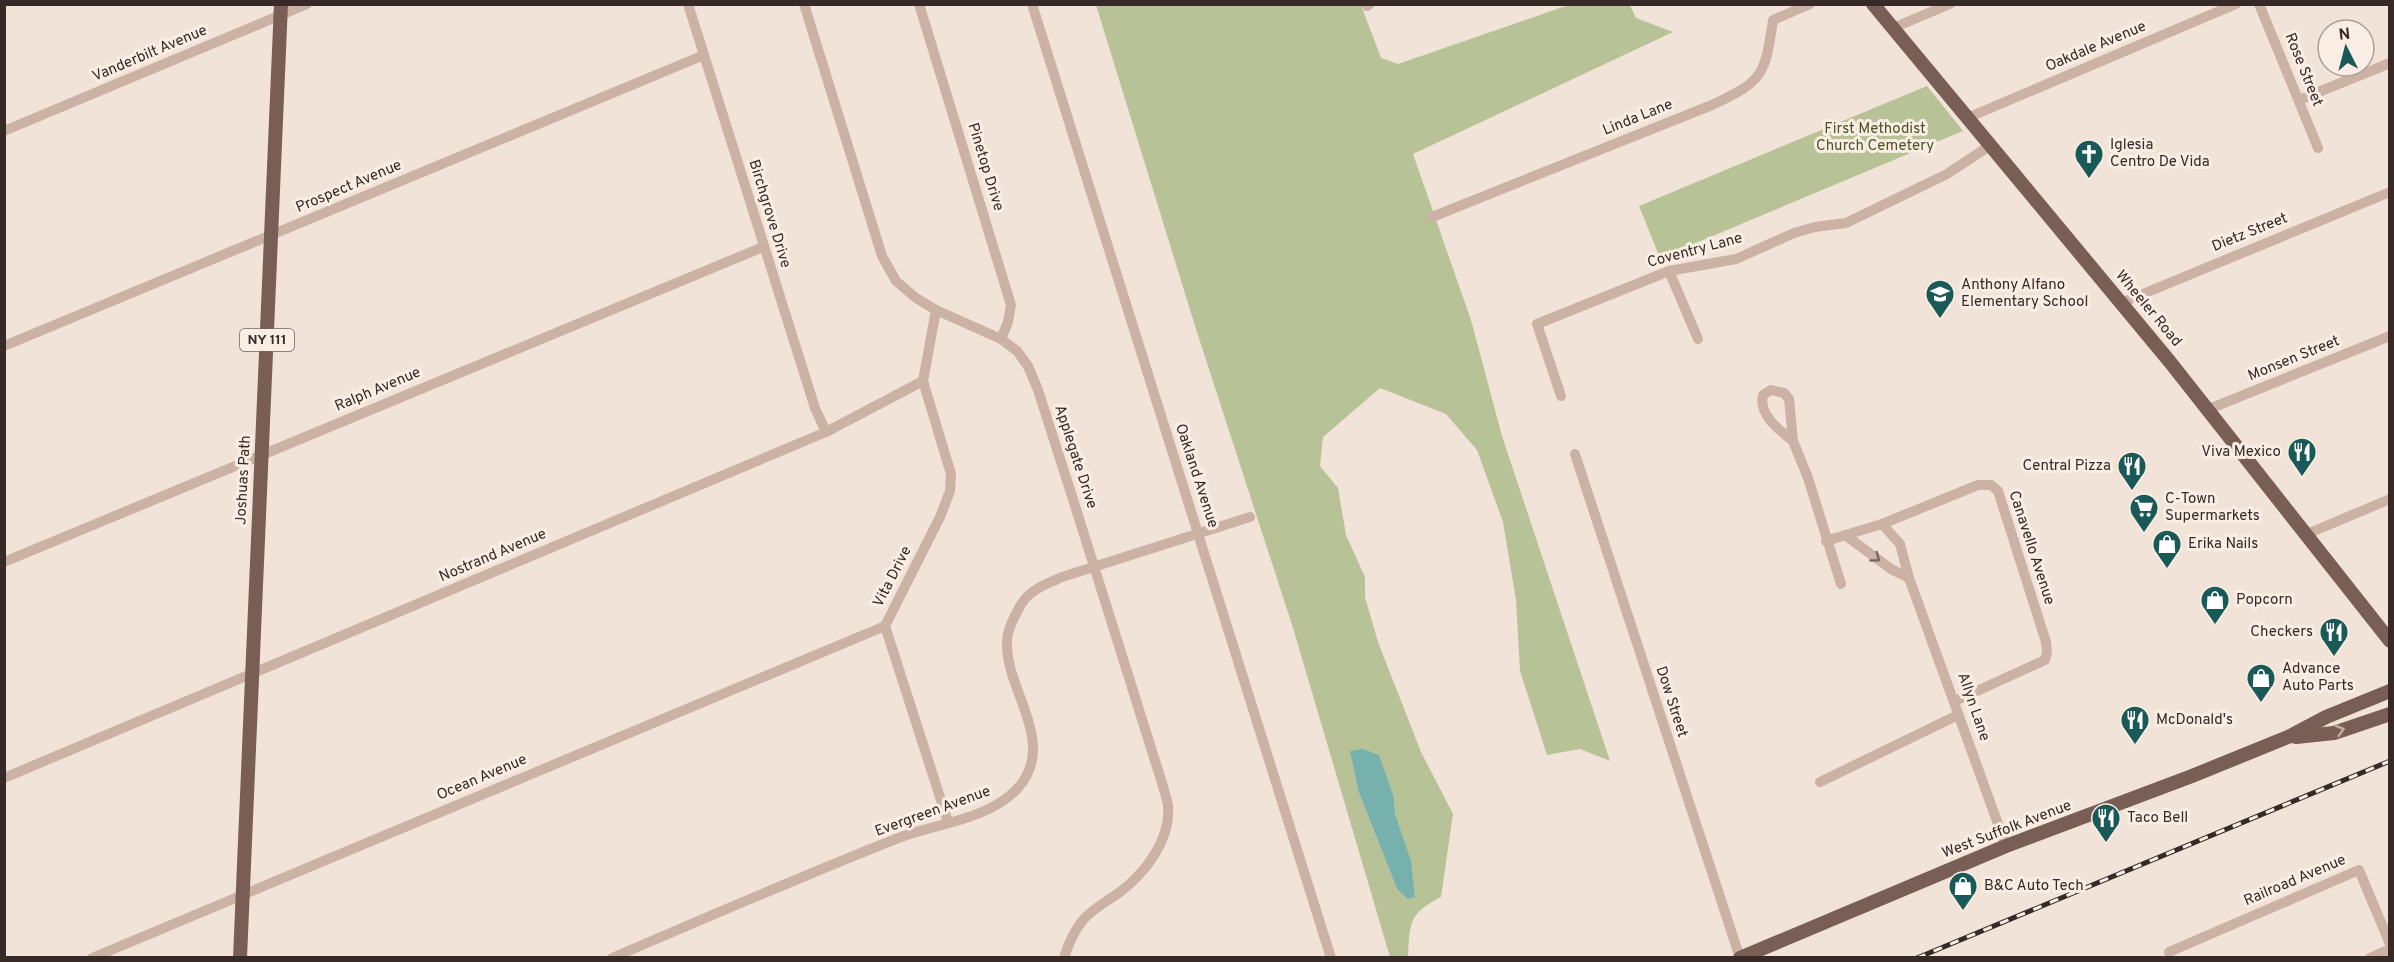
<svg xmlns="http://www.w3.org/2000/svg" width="2394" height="962" viewBox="0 0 2394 962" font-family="Overpass,sans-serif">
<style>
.green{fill:#b8c297;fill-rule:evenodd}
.water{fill:#76b1ae}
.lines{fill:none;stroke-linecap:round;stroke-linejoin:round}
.minor{stroke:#cbb2a4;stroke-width:10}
.major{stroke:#795e56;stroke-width:14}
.rail-casing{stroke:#362926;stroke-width:5}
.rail{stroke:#faeee4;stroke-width:3;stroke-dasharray:9;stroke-linecap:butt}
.oneway{stroke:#79675f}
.oneway2{stroke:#c0ada4}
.labels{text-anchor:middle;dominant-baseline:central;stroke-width:6;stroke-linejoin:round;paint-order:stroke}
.shield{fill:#faeee4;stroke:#71645f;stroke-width:1.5}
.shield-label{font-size:14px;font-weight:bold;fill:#362926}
.street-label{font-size:15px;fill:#362926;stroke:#faeee4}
.park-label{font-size:15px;fill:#495528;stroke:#faeee4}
.poi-label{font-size:15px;fill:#362926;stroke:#faeee4;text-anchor:start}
</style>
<rect width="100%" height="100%" fill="#f2e3d8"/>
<g class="green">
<path d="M1096,5H1361L1381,58L1398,64L1563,7L1573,5H1630L1636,18L1673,32L1413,154L1471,320L1502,436L1610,761L1580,749L1547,755L1520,671L1516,600L1503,522L1477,450L1446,414L1380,388L1323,437L1320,466L1338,488L1346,535L1365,577V597L1378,642L1421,752L1453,814L1441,897C1408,914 1410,923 1408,957H1389H1390L1293,628L1195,326ZM1359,793L1394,798L1395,814L1415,898L1409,899L1397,889Z"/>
<path d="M1927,86L1963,131L1660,258L1639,206Z"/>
</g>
<path class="water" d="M1363,749L1379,755L1394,798L1395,814L1411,861L1415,898L1408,899L1397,889L1359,793L1350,751Z"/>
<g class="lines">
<g class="minor">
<path d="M688,4L815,408L826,432"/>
<path d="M804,4L882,256L896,281L916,298L936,310L1001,339L1017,351L1028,366L1038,390L1071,493L1162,783C1164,791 1167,798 1168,806C1171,840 1145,873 1120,892C1108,901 1093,908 1083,920C1074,931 1068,945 1064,958"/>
<path d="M919,4L1011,305L1008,322L1001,339"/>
<path d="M1032,4L1331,958"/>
<path d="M2259,4L2318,148"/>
<path d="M1367,6L1370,4"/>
<path d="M1893,28L1950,4"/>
<path d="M2299,100L2390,63"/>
<path d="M1967,118L2236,4"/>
<path d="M4,131L307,4"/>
<path d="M1432,217L1712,105C1763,81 1765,76 1773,20L1810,4"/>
<path d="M1669,271L1698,339"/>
<path d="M2121,303L2390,192"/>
<path d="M4,346L704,55"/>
<path d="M923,381L951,474L950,491L940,517L885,626L948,822"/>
<path d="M1561,396L1537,324L1669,271L1736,259L1794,233L1815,227L1846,223L1947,174L1991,145"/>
<path d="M2209,409L2390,336"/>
<path d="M1793,441C1779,430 1758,414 1763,395L1771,390L1784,393L1789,399L1793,441L1808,478L1841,584"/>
<path d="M1575,454L1740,958"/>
<path d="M1882,524L1900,544L1909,578L2006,846"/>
<path d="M2307,534L2390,499"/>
<path d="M1845,535L1891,569L1909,578"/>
<path d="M1826,541L1882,524L1978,485H1991L1998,491L2046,642L2047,652L2045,660L1955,701"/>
<path d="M4,562L763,247"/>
<path d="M4,778L826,432L923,381L936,310"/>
<path d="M1820,782L1958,715"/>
<path d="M2169,952L2359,870L2390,944"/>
<path d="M92,958L885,626"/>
<path d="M612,958C708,917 804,875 901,837C939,823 989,819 1017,789C1059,744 1005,690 1007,642C1007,632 1012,621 1017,612C1021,603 1028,594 1037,589C1045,584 1054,581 1062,577L1250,517"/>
<path d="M2370,958L2390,949"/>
</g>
<g class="major">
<path d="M1873,4L2170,362L2390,641"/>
<path d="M2296,737L2334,733L2390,714"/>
<path d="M240,958L281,4"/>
<path d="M1740,958L2006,846L2192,776L2288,737L2326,717L2390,691"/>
</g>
<g class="rail-casing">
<path id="rail" d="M1917,958L2390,761"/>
</g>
<use href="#rail" class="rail"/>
</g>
<defs><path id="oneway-chevron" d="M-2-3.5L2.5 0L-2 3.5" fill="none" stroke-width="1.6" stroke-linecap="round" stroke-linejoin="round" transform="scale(1.5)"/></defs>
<use class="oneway" href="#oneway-chevron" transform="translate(1876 558) rotate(36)"/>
<use class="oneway2" href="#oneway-chevron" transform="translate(2340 730) rotate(-16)"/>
<defs>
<g id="church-pin" transform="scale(1.5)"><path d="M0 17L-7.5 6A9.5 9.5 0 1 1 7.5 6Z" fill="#195957" stroke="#faeee4"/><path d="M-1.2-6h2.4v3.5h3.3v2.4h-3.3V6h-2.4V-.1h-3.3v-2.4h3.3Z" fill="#fff"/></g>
<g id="school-pin" transform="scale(1.5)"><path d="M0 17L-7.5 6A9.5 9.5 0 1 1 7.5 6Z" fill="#195957" stroke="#faeee4"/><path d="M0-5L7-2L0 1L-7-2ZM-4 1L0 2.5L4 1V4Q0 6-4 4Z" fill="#fff"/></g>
<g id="restaurant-pin" transform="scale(1.5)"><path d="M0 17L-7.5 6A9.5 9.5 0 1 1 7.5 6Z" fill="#195957" stroke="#faeee4"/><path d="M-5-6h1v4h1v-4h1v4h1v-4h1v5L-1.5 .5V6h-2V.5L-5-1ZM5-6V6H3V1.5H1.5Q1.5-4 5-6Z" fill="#fff"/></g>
<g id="supermarket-pin" transform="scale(1.5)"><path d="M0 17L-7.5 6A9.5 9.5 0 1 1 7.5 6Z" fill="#195957" stroke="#faeee4"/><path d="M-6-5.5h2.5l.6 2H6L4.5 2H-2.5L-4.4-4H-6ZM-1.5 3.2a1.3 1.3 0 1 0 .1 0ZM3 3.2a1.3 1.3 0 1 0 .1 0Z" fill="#fff"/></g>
<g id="shop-pin" transform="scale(1.5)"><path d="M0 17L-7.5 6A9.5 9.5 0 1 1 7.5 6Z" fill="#195957" stroke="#faeee4"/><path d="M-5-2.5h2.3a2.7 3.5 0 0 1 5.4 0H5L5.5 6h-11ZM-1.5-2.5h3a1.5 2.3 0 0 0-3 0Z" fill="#fff"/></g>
</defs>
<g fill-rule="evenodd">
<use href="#church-pin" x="2089" y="154"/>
<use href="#school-pin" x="1940" y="294"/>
<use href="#restaurant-pin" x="2302" y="452"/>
<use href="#restaurant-pin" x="2132" y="466"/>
<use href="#supermarket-pin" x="2144" y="508"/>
<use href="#shop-pin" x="2167" y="544"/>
<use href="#shop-pin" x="2215" y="600"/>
<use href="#restaurant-pin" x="2334" y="632"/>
<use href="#shop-pin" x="2261" y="678"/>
<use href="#restaurant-pin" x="2135" y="720"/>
<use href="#restaurant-pin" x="2106" y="818"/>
<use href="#shop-pin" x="1963" y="886"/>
</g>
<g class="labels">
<rect class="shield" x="240" y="329" width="54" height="22" rx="4.5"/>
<g class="shield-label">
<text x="267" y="340">NY 111</text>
</g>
<g class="street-label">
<text transform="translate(2096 47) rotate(-23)">Oakdale Avenue</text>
<text transform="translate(150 54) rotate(-23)">Vanderbilt Avenue</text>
<text transform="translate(2303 70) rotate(68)">Rose Street</text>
<text transform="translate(1638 118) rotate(-22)">Linda Lane</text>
<text transform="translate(985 167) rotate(73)">Pinetop Drive</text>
<text transform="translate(349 187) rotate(-23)">Prospect Avenue</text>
<text transform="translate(769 214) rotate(73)">Birchgrove Drive</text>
<text transform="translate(2250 233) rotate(-22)">Dietz Street</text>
<text transform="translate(1695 251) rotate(-15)">Coventry Lane</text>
<text transform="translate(2148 309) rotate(50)">Wheeler Road</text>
<text transform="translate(2294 359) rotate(-22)">Monsen Street</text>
<text transform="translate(378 390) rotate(-23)">Ralph Avenue</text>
<text transform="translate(1075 457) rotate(72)">Applegate Drive</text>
<text transform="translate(1196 476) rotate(72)">Oakland Avenue</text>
<text transform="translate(244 480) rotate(-87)">Joshuas Path</text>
<text transform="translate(2031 548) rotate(72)">Canavello Avenue</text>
<text transform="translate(493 556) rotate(-23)">Nostrand Avenue</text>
<text transform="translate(893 577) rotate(-63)">Vita Drive</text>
<text transform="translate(1671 702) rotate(72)">Dow Street</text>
<text transform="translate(1973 707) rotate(71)">Allyn Lane</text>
<text transform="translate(482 778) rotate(-23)">Ocean Avenue</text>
<text transform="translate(933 812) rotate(-20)">Evergreen Avenue</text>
<text transform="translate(2007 830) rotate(-21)">West Suffolk Avenue</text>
<text transform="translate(2295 881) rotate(-23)">Railroad Avenue</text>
</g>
<g class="park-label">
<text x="1875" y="129">First Methodist<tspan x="1875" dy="17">Church Cemetery</tspan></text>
</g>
<g class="poi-label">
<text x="2110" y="145">Iglesia<tspan x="2110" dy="17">Centro De Vida</tspan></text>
<text x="1961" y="285">Anthony Alfano<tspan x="1961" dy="17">Elementary School</tspan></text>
<text x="2281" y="452" text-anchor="end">Viva Mexico</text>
<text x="2111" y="466" text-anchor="end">Central Pizza</text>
<text x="2165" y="499">C‑Town<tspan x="2165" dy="17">Supermarkets</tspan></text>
<text x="2188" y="544">Erika Nails</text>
<text x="2236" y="600">Popcorn</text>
<text x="2313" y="632" text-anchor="end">Checkers</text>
<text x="2282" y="669">Advance<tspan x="2282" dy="17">Auto Parts</tspan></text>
<text x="2156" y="720">McDonald's</text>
<text x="2127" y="818">Taco Bell</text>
<text x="1984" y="886">B&amp;C Auto Tech</text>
</g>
</g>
<rect width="2394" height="962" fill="none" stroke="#362926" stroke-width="12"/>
<g transform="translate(2346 48) rotate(354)"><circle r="28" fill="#faeee4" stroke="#ac9f98" stroke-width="1.5"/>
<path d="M0-4.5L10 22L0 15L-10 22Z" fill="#195957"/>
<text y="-9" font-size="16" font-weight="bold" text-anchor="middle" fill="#362926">N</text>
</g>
</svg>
